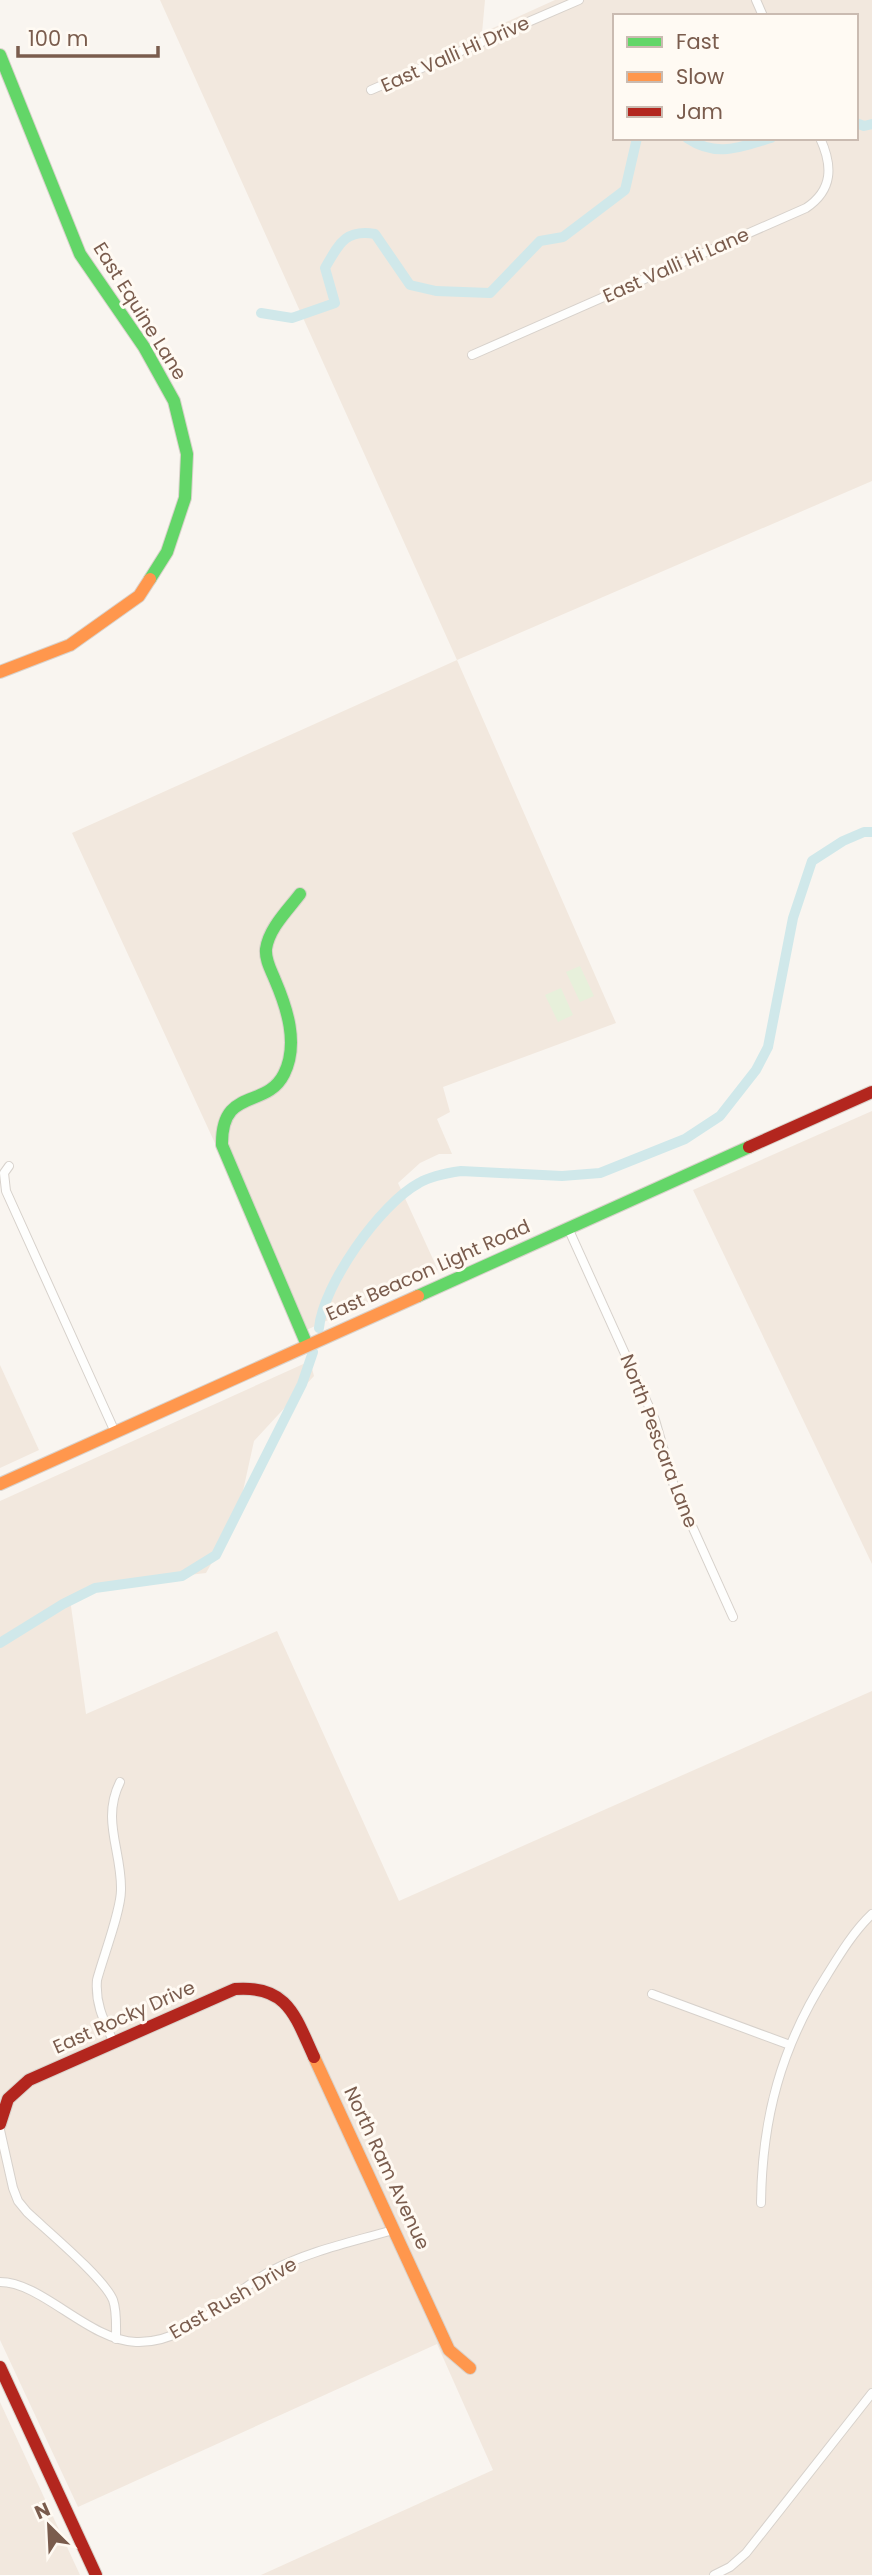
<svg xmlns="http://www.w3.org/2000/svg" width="872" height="2575" viewBox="0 0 872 2575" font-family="Poppins,sans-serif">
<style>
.residential{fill:#f2e8de;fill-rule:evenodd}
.pitch{fill:#e7f0db}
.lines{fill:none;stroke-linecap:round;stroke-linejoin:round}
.canal{stroke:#d0e8ea;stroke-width:10}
.street-casing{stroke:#d7d1cb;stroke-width:10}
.fast-casing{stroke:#d9d2cb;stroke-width:14}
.slow-casing{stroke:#d9d2cb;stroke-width:14}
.jam-casing{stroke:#d9d2cb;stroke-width:14}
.street{stroke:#fefefd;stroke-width:8}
.fast{stroke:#63d668;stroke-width:12}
.slow{stroke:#ff974d;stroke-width:12}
.jam{stroke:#b3261e;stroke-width:12}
.labels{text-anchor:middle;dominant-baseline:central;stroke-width:6;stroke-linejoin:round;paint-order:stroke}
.street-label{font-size:19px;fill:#7a5c4d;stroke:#fffaf3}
</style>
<rect width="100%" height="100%" fill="#f9f5f0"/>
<g class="residential">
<path d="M160,0H485L482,33L555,0H872V481L457,660L616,1023L443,1087L450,1112L437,1119L452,1154H439L420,1163L398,1183L438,1270L302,1332L72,833L457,660ZM615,16H856V138H615Z"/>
<path d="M872,1111V1564L693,1190Z"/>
<path d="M310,1361L314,1376L254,1441L237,1518L206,1573L86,1587L70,1599L86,1714L277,1631L399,1901L872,1691V2575H261L493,2470L437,2344L78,2507L0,2340V1501Z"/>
<path d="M0,1365L39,1450L0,1468Z"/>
<path d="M0,2402L80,2575H0Z"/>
</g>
<g class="pitch">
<path d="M580,966L594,996L580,1002L566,972Z"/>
<path d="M561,988L573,1015L558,1022L545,995Z"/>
</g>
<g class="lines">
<g class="canal">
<path d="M856,123L864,126L872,124"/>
<path d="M687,138C717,158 740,147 771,138"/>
<path d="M261,313L292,318L335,303L325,268C339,244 345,229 375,234L410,285L436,291L490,293L540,241L563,237L625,190L637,138"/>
<path d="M319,1328C323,1285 380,1204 419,1183C431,1176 447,1173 461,1171L562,1176L600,1173L685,1139L720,1116L756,1070L768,1047L793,918L812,861L843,841L864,832H872"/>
<path d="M0,1643L63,1604L95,1588L182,1576L216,1555L302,1384L313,1352"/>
</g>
<g class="street-casing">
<g id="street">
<path d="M756,0L763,16"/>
<path d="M371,90L579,0"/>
<path d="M472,355L806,208C833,190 833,166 820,138"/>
<path d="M9,1166L4,1173L6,1191L115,1432"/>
<path d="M568,1228L655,1420L674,1486L733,1617"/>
<path d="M652,1994L790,2045"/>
<path d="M114,2043C104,2021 95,2004 97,1980C103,1957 121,1911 121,1890C122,1851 101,1820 120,1782"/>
<path d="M0,2130L13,2188L18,2201L27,2212C46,2230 104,2278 113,2300C117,2311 116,2326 116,2339"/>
<path d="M761,2203C762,2118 781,2047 827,1975C840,1954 854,1931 872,1914"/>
<path d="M0,2282C42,2282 88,2340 136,2342C189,2344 228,2294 271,2271C309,2251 352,2242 393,2230"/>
<path d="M714,2575L730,2567L746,2553L872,2393"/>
</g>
</g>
<g class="fast-casing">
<g id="fast">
<path d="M0,55L80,254L144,347L174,401L187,454L185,498L167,552L150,579"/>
<path d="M300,894C288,910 269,928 266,949C265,960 271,970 275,980C287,1008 299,1044 284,1074C266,1110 221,1086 222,1145L307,1345"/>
<path d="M418,1296L749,1147"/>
</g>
</g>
<g class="slow-casing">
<g id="slow">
<path d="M0,672L70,645L139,596L150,579"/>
<path d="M0,1484L418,1296"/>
<path d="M314,2057L449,2350L470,2368"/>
</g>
</g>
<g class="jam-casing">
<g id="jam">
<path d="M749,1147L872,1092"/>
<path d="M0,2124L8,2099L29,2080L235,1989C288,1985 295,2016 314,2057"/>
<path d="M0,2367L96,2575"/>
</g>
</g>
<use href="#street" class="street"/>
<use href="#fast" class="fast"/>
<use href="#slow" class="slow"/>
<use href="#jam" class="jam"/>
</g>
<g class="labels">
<g class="street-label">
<text transform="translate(455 54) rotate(-24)">East Valli Hi Drive</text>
<text transform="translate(676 265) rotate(-24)">East Valli Hi Lane</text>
<text transform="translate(140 311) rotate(58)">East Equine Lane</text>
<text transform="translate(428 1270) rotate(-24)">East Beacon Light Road</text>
<text transform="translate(659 1441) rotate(69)">North Pescara Lane</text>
<text transform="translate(124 2017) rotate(-24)">East Rocky Drive</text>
<text transform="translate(387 2168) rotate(65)">North Ram Avenue</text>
<text transform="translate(233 2298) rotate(-30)">East Rush Drive</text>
</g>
</g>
<rect x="613" y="14" width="245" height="126" fill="#fffaf3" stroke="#cabbb1" stroke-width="2"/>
<rect x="627" y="37" width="35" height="10" fill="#63d668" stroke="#cabbb1" stroke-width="2"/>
<text x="676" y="49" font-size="21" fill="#7a5c4d">Fast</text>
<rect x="627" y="72" width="35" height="10" fill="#ff974d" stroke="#cabbb1" stroke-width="2"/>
<text x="676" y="84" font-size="21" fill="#7a5c4d">Slow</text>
<rect x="627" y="107" width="35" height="10" fill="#b3261e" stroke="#cabbb1" stroke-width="2"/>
<text x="676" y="119" font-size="21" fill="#7a5c4d">Jam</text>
<g transform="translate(49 2526) rotate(336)" stroke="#fffaf3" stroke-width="5" paint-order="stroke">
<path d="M0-5L12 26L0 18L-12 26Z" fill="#7a5c4d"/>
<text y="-10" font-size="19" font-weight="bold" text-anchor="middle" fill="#7a5c4d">N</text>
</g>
<path d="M18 46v10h140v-10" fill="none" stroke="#7a5c4d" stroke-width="3.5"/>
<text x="28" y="46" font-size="21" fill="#7a5c4d" stroke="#fffaf3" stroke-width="5" paint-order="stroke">100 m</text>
</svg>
